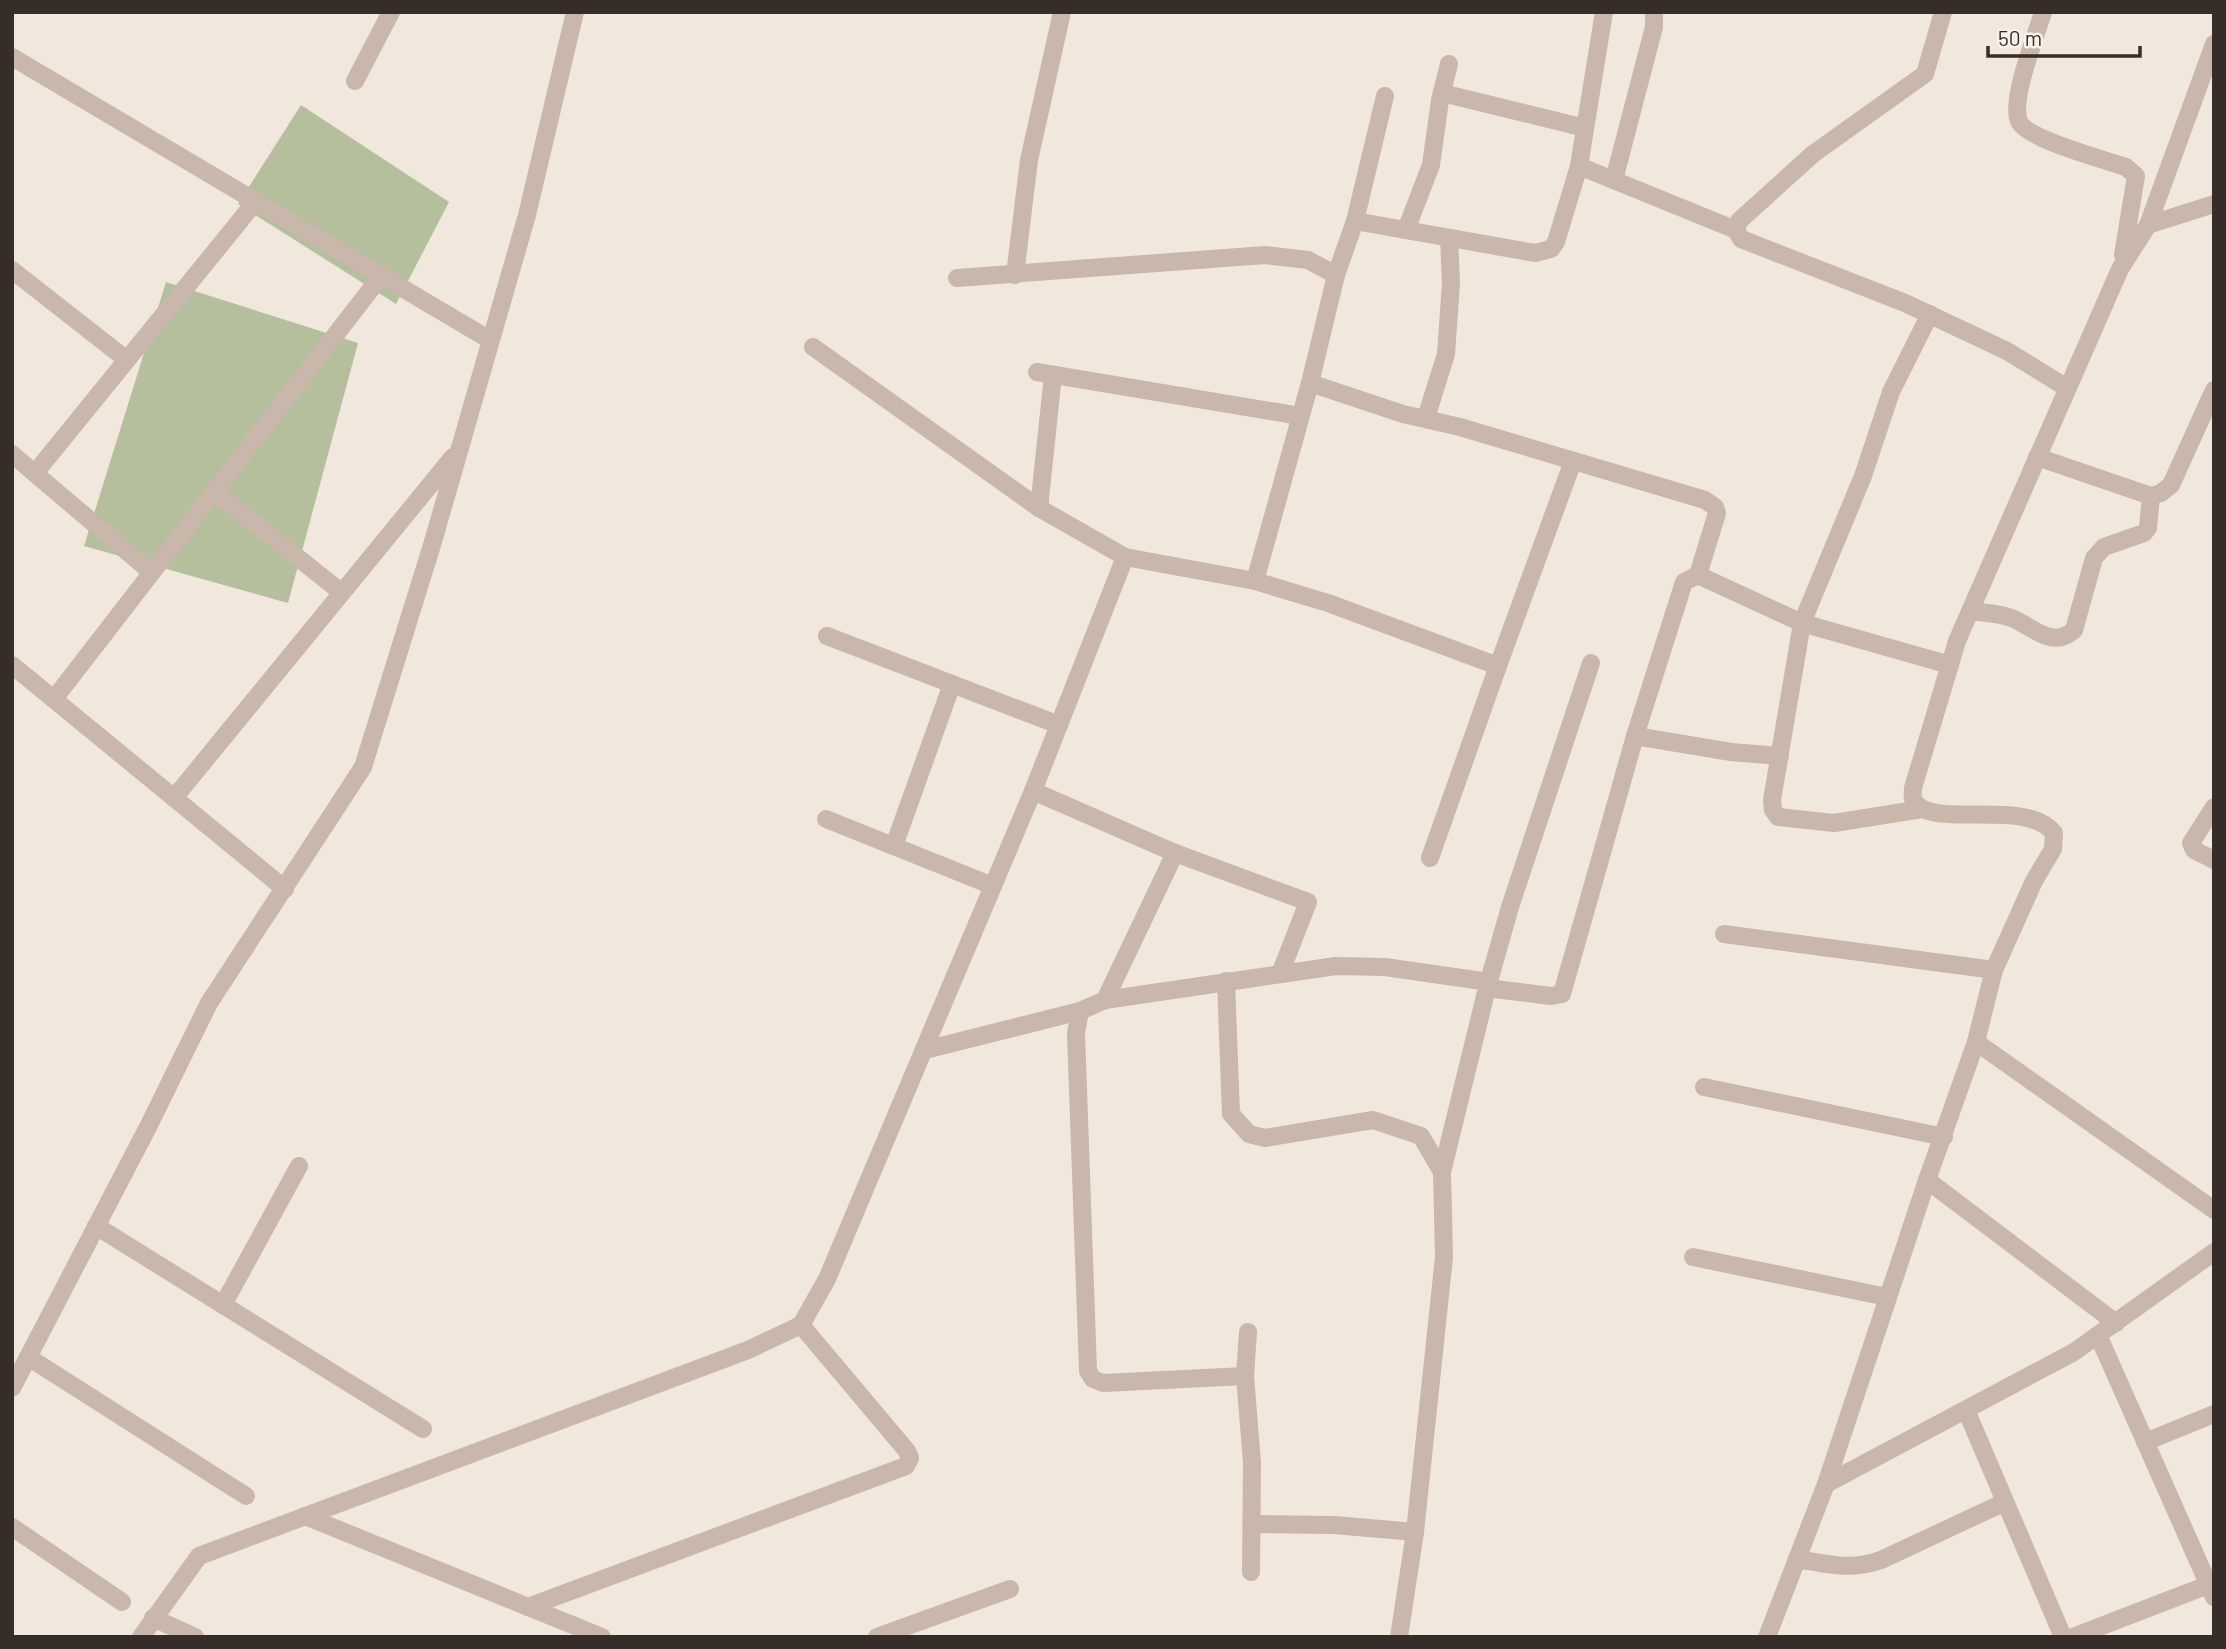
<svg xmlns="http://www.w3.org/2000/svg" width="2226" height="1649" viewBox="0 0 2226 1649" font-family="Barlow,sans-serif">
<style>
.green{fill:#b5bf9e}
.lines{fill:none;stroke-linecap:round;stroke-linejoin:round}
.minor{stroke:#c8b7aa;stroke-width:18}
</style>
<rect width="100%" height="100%" fill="#f1e7dd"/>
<g class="green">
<path d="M301,105L449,202L396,304L238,204Z"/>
<path d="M166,282L358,343L288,603L84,546Z"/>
</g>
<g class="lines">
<g class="minor">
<path d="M1943,12L1925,74L1813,154L1739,221L1736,230L1741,239L1905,303L2007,351L2067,388"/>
<path d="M2043,12C2036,36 2010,100 2019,121C2026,139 2105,160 2126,167L2136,176L2123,255"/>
<path d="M12,57L490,340"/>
<path d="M355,81L391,12"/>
<path d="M1442,93L1585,128"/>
<path d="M1579,166L1736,230"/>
<path d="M1614,180L1654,27V12"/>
<path d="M1355,221L1535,253L1551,249L1556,242L1579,166L1604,12"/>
<path d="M2148,225L2214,44"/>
<path d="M1406,230L1431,165L1440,100L1449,64"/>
<path d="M12,270L127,360"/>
<path d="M1015,275L1029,160L1062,12"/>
<path d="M1336,275L1355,221L1385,96"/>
<path d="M813,347L1039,508L1125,557L1255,581L1310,383L1336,275L1308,260L1265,255L957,278"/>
<path d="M1037,372L1300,416"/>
<path d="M1310,383L1403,414L1460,427L1705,500L1715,507L1717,513L1698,575"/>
<path d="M1426,418L1446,354L1451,283L1449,238"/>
<path d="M12,454L151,572"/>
<path d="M2037,457L2151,496L2161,493L2171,485L2214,390"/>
<path d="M35,473L256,201"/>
<path d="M214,491L341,592"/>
<path d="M1039,508L1053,375"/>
<path d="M1255,581L1328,603L1498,666L1430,858"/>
<path d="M1970,611C1984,613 2000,613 2014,619C2034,628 2053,649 2074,630L2094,558L2104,547L2144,533L2148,528L2151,496"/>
<path d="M827,636L1059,725"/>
<path d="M12,665L285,889"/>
<path d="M1498,666L1573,461"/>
<path d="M54,699L381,276"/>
<path d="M1635,736L1731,752L1780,756"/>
<path d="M1033,791L1175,853L1308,902L1280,974"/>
<path d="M174,798L453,457"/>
<path d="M2214,807L2191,843L2194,850L2214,860"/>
<path d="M1922,809L1834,823L1778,817L1773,810L1772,800L1802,623L1863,476L1891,392L1930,314"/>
<path d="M826,819L993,886"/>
<path d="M894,846L952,684"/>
<path d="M1724,934L1994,970"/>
<path d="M1226,981L1231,1114L1249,1134L1265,1138L1373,1120L1421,1136L1442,1172"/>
<path d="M1487,988L1551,996L1562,994L1635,736L1684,582L1698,575L1802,623L1950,665"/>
<path d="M1105,1000L1175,853"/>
<path d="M1080,1011L1076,1033L1088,1371L1093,1379L1103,1383L1245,1376"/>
<path d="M1976,1042L2214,1210"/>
<path d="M925,1050L1080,1011L1105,1000L1336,966L1385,967L1489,982"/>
<path d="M1704,1087L1944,1137"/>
<path d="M1927,1180L2116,1323"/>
<path d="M96,1226L423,1429"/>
<path d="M1693,1257L1887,1297"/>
<path d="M223,1305L299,1166"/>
<path d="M1248,1332L1245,1376L1252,1463L1251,1572"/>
<path d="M2098,1335L2214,1597"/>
<path d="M28,1357L246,1496"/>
<path d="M12,1388L148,1127L209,1003L363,767L432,545L527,215L575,12"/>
<path d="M1966,1410L2063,1637"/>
<path d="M2145,1442L2214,1414"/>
<path d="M1826,1484L1927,1180L1976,1042L1994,970L2034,881L2053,849L2054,833C2025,796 1927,832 1913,799C1912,796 1913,792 1913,788L1957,641L2120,269L2148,225L2214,204"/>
<path d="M305,1516L602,1637"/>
<path d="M1253,1524L1334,1525L1415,1532"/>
<path d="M12,1527L122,1602"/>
<path d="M1797,1559C1828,1564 1850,1571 1881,1560L2005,1502"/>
<path d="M528,1607L906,1466L910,1458L907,1451L801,1325"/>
<path d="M153,1618L195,1637"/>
<path d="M141,1637L199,1556L748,1350L801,1325L827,1279L1033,791L1125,557"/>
<path d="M877,1637L1010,1589"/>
<path d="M1399,1637L1415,1532L1444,1257L1442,1172L1487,988L1510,907L1591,663"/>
<path d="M1767,1637L1826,1484L2074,1352L2214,1252"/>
<path d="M2073,1637L2208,1585"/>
</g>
</g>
<rect width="2226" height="1649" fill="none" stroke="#362d29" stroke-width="28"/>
<path d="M1988 46v10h152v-10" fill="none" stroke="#362d29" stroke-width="3.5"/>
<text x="1998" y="46" font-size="21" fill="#362d29" stroke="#f9f1e9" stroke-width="5" paint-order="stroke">50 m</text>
</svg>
